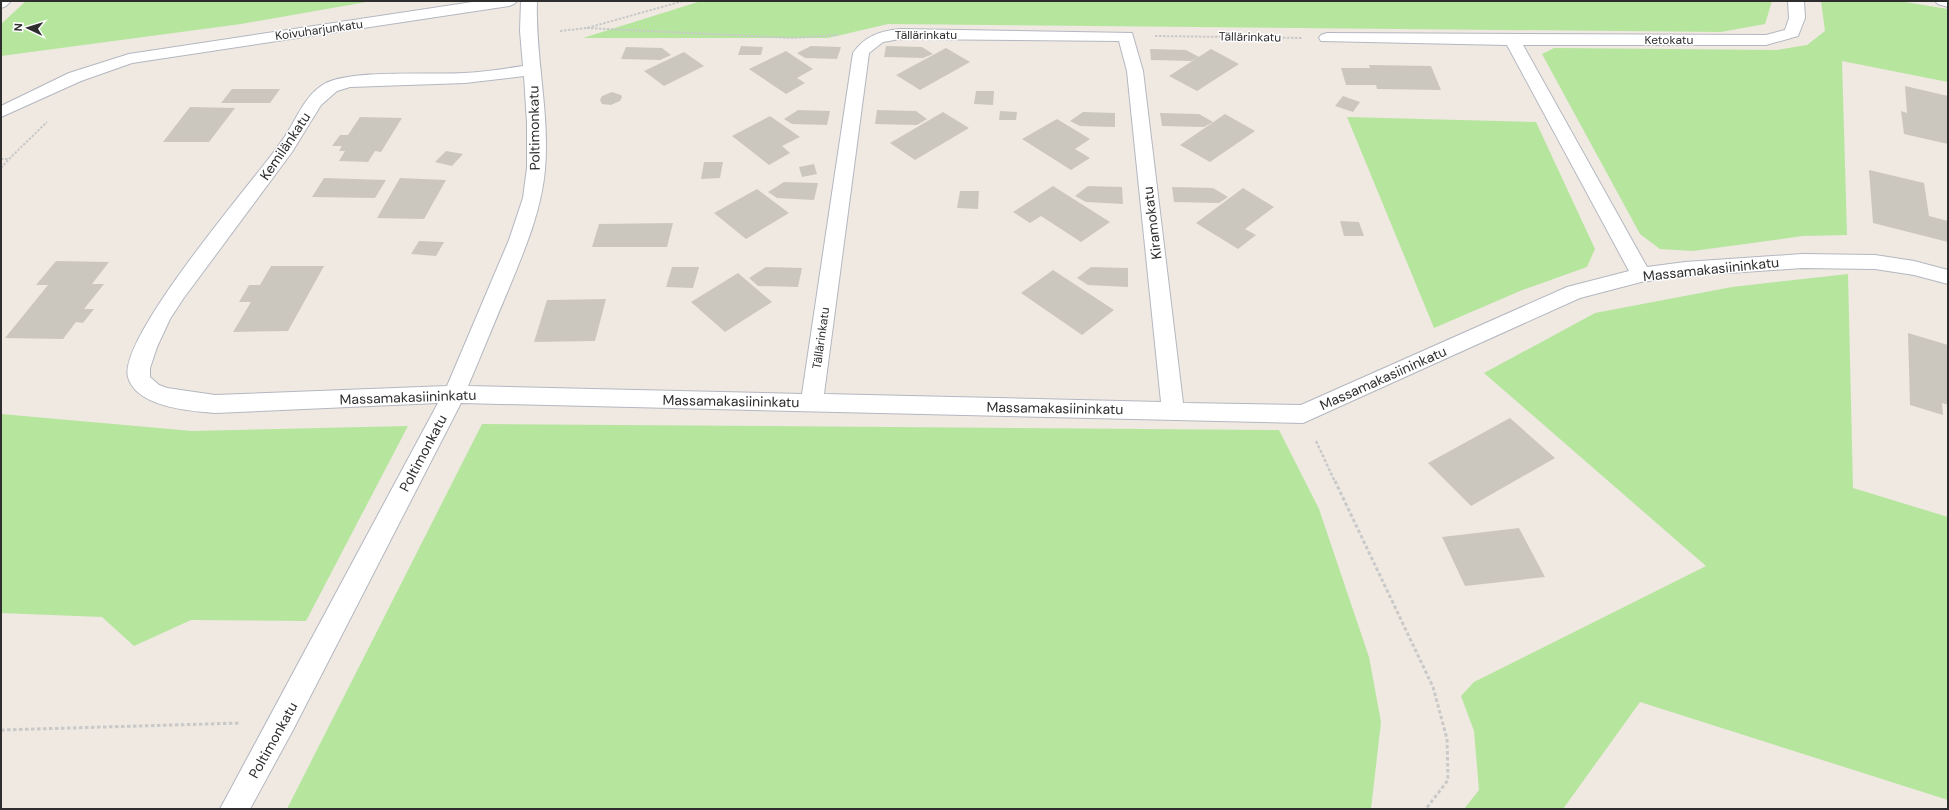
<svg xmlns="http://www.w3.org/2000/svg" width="1949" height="810" viewBox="0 0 1949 810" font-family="'DM Sans',sans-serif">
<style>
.green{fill:#b6e59e}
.building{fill:#cbc7bf}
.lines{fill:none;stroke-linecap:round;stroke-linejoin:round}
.minor-casing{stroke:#b4b7c1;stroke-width:2}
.path-far2{stroke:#c9c9c9;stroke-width:2;stroke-dasharray:2.5 1.5;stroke-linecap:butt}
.path-far1{stroke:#c9c9c9;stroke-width:2.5;stroke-dasharray:3 2;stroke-linecap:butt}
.path{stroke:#c9c9c9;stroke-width:3;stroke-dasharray:3.5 2.5;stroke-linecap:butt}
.minor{fill:#fff;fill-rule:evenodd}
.labels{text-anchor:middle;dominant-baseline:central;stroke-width:3;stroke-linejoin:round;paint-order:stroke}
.far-street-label{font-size:12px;fill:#2e2e2e;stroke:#fff}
.street-label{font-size:14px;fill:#2e2e2e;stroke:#fff}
</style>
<rect width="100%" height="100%" fill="#efe9e1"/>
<g class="green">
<path d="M26,1H372L241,24L1,56V24Z"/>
<path d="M701,1H1772L1765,24L1721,32L888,24L828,38H583Z"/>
<path d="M1821,1H1899L1948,9V82L1842,61L1847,235L1803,236L1693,251L1660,249L1640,234L1542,54L1554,48L1777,50L1807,45L1825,31Z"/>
<path d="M1347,117L1536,122L1595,249L1587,267L1520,291L1434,328Z"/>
<path d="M1848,274L1853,488L1948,517V800L1640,702L1563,809H1464L1479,790L1474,731L1461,696L1474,682L1706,566L1484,373L1595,313L1732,287Z"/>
<path d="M1,414L192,431L408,426L306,621L191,620L134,646L102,617L1,613Z"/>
<path d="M482,424L1279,430L1319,509L1369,657L1381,722L1371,809H287Z"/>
</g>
<g class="building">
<path d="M741,46L763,47L761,55H738Z"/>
<path d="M811,46L841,47L837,59L805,58L797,53Z"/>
<path d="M886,46L922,47L933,54L923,58L884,57Z"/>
<path d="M626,47L662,48L671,55L660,60L621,59Z"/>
<path d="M946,48L970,62L920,90L896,75Z"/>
<path d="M1150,49L1186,50L1199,57L1191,61L1151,60Z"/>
<path d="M1211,49L1239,64L1197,91L1169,76Z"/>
<path d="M786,51L813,69L797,78L805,83L786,94L749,69Z"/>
<path d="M684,52L704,66L664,86L644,71Z"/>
<path d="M1369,65L1431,66L1441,90L1377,89L1376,85H1346L1341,68H1370Z"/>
<path d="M1905,86L1948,96V144L1904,134L1901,111L1907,113Z"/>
<path d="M232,89H280L270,103H221Z"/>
<path d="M976,91H994L993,105L974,104Z"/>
<path d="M612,92L621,95L622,97L620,101L611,105L602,104L600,100L602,96Z"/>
<path d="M1343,96L1360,102L1353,112L1335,106Z"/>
<path d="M190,107L235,108L209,142H163Z"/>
<path d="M798,110L830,111L827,125L792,124L784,119Z"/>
<path d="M877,110L916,111L927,119L917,125L875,124Z"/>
<path d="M1000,111L1017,112L1016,120H999Z"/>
<path d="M943,112L969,128L915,160L890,143Z"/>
<path d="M1083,112L1115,113V127L1080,126L1070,121Z"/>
<path d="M1160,113L1199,114L1213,122L1204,127L1162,126Z"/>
<path d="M1225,114L1255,131L1210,162L1180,145Z"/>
<path d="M770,116L800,137L782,146L790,153L769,165L732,136Z"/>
<path d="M360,117L402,118L381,152L375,151L368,162L339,161L345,151H339L342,146H332L340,135H348Z"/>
<path d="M1057,119L1090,139L1075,149L1090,158L1071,170L1022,139Z"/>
<path d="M446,151L463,154L452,166L435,162Z"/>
<path d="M704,162H723L720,178L701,179Z"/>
<path d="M814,164L817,174L802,177L799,167Z"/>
<path d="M1869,170L1924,183L1929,216L1948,221V242L1873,223Z"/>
<path d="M324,178L386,180L375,198L312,197Z"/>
<path d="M400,178L446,180L424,219L377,218Z"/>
<path d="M784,182L818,183L814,200L777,198L768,192Z"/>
<path d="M1053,186L1110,222L1081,242L1041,216L1030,223L1013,212Z"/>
<path d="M1088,186L1122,187L1123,204L1086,202L1075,196Z"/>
<path d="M1172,187L1213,188L1228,197L1219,203L1174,202Z"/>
<path d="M1243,188L1274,207L1245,229L1256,235L1238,249L1196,223Z"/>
<path d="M757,189L789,213L746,239L714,213Z"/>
<path d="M960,191H979L978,209L957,208Z"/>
<path d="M1340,221L1359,222L1364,236H1344Z"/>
<path d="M673,223L667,247H592L599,224Z"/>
<path d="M419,241L444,242L436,256L411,254Z"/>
<path d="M56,261L109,262L92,284H104L84,309H94L83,323L76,322L63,339L5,338L48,285H36Z"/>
<path d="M271,266H324L288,331L233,332L251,302H239L249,285H260Z"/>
<path d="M672,267H699L693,288L666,287Z"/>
<path d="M766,267L802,268L798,287L758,286L749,278Z"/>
<path d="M1091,267L1128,268V287L1088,285L1077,278Z"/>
<path d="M1053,270L1114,310L1082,335L1021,293Z"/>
<path d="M738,273L772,302L725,332L691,302Z"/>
<path d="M606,299L595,341L534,342L547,300Z"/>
<path d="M1908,333L1948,345V405L1942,403L1943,415L1910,405Z"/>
<path d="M1510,418L1555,458L1471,506L1428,463Z"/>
<path d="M1519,528L1545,577L1465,586L1442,537Z"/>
</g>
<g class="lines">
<g class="minor-casing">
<g id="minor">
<path d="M1,1H11L6,6L1,8Z"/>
<path d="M479,1H517L514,4L509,6L132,63L81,81L1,117V106L69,73L129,54Z"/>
<path d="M521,1H537C535,57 550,113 545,170C541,212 525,249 509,288C495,321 482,353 468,386L802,394L853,53C865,36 880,31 900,29L1132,33L1143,71L1183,403L1301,405L1567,287L1629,271L1507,45L1321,41L1319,38L1321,35L1327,33L1766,35L1785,30L1789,18L1788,1H1804L1805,18L1798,36L1766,45H1523L1647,267L1685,262L1802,254L1875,255L1914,261L1948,270V284L1914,275L1875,269L1802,268L1685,276L1641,282L1580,298L1303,423L461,403L293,730L250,809H220L438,403L215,413C190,411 136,407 128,377C118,339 246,189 273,153C279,145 285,137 290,128C299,113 307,94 324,84C350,69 430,75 464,73C484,72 503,69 523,66L520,31ZM900,39L1119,41L1127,71L1161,402L824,394L869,53L883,42ZM524,76L527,123V168L523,198L509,240L447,386L215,395L167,388L159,385L150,377V368L157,347L170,319L183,299L292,152L321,105L337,91L350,87L465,83Z"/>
<path d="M1935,1H1948V7L1938,4Z"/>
</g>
</g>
<g class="path-far2">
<path d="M587,28L792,38L839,35"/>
<path d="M560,31L587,28L683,1"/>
<path d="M1155,36L1302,38"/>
<path d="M1,159H9L47,122"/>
<path d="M1,168L9,159"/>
</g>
<path class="path-far1" d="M1316,441L1335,482"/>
<g class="path">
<path d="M1335,481L1433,687L1447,739L1448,780L1426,809"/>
<path d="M1,730L241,723"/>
</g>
<use href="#minor" class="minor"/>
</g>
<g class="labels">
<g class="far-street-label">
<text transform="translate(319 30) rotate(-8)">Koivuharjunkatu</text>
<text x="926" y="35">Tällärinkatu</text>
<text transform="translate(1250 37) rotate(1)">Tällärinkatu</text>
<text x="1669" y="40">Ketokatu</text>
<text transform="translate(821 338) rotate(-82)">Tällärinkatu</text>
</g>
<g class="street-label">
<text transform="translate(534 128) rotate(-91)">Poltimonkatu</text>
<text transform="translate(285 146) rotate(-56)">Kemilänkatu</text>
<text transform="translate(1152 223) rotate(-97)">Kiramokatu</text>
<text transform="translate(1711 269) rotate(-6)">Massamakasiininkatu</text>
<text transform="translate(1383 378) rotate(-24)">Massamakasiininkatu</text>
<text transform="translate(408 397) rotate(-2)">Massamakasiininkatu</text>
<text transform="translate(731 401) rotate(1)">Massamakasiininkatu</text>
<text transform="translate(1055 408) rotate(1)">Massamakasiininkatu</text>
<text transform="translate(423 453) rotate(-62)">Poltimonkatu</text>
<text transform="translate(273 740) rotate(-61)">Poltimonkatu</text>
</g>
</g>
<rect width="1949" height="810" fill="none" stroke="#2e2e2e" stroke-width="4"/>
<g transform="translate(28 28) rotate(274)" stroke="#ffffff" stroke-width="3" paint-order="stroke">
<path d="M0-3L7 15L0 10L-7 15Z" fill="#2e2e2e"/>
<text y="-6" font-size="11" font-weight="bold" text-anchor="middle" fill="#2e2e2e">N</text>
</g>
</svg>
